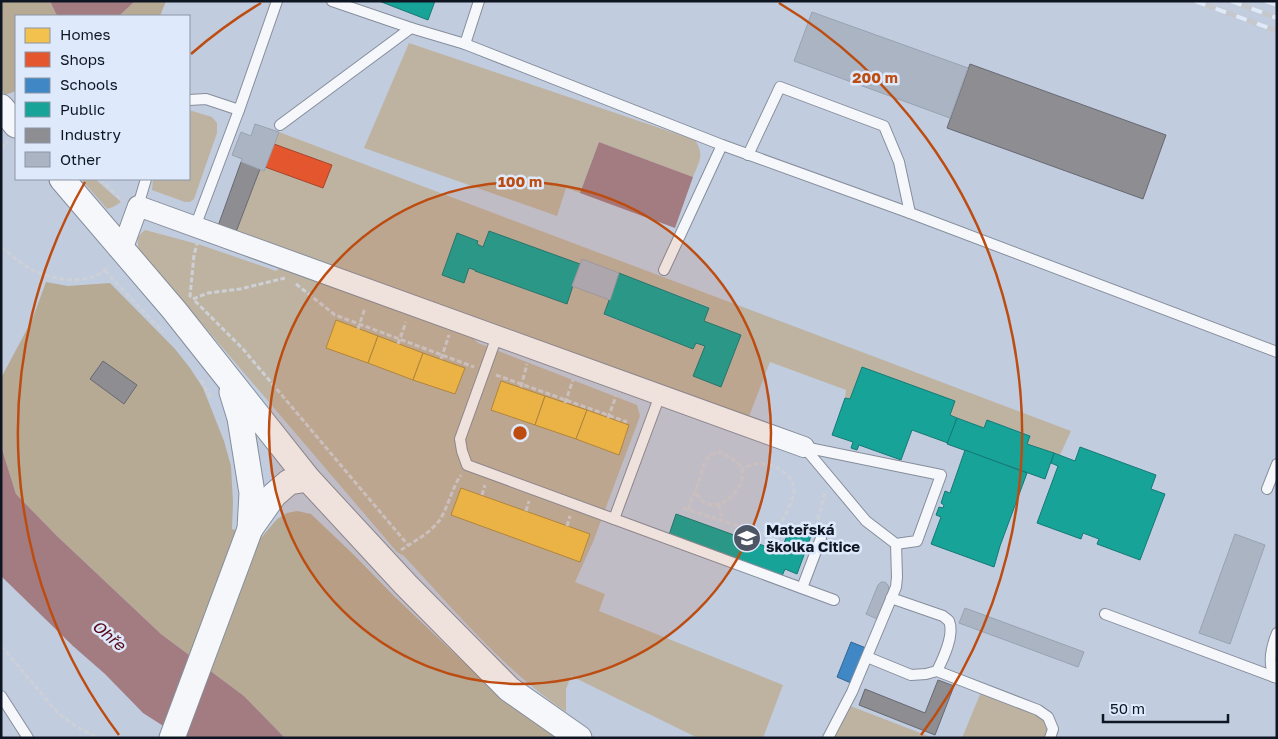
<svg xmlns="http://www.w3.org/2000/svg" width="1278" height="739" viewBox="0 0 1278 739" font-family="'Golos Text',sans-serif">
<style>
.green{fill:#beb3a1;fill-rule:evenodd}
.forest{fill:#b7aa95}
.water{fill:#a37c81}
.homes{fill:#f2c14e;stroke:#ae8e41}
.shops{fill:#e4572e;stroke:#a4442b}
.schools{fill:#3f88c5;stroke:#316694}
.public{fill:#17a398;stroke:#157975}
.industry{fill:#8d8d92;stroke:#676971}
.building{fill:#abb4c3;stroke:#99a2b0}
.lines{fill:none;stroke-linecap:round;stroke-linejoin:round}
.service-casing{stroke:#868e9c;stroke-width:12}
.minor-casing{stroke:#868e9c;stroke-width:22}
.tertiary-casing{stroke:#868e9c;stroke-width:27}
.path{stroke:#cdd0d6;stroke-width:3;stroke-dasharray:5 2.5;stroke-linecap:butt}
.service{stroke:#f6f7fa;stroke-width:10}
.minor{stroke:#f6f7fa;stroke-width:20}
.tertiary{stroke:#f6f7fa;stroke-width:25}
.rail-casing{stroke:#c5c9ce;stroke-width:5.5}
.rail{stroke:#dee9fb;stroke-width:4;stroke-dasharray:11;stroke-linecap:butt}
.ring{fill:none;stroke:#bd4c11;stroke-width:2.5}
.labels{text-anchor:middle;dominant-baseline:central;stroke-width:5;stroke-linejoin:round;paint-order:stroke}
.poi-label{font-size:15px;font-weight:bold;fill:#0f1623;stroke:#dee9fb;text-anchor:start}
.water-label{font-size:16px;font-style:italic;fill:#550412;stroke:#dee9fb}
.centre{fill:#bd4c11;stroke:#dee9fb;stroke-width:2.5}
.ring-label{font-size:15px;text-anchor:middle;font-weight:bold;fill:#bd4c11;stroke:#dee9fb;stroke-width:5;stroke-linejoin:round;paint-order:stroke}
</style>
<rect width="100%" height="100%" fill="#c1ccdf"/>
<g class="green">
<path d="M409,43L695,140C705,156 699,161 693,177L599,142L580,193L566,188L557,216L364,148Z"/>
<path d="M189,110L212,117L217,123V133L194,199L190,202H185L152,190L153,179H189Z"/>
<path d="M279,132L1071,431L1060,455L1027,444L1030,435L987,420L984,428L950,415L862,367L850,399L845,398L846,390L770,362L748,419L236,232L260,169L264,171L265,167L323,188L332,165L274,144ZM489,231L580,264L582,259L709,307L704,321L741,336L721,387L705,346L696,343L693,349L604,315L610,300L572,286L566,304L469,268L463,282L442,275L457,233L478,240L477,244L483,247Z"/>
<path d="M81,179H95L121,202L113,207L107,209Z"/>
<path d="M145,230L201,245L276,271L282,266L471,336L478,343L637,405L640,416L593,542L575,582L605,594L599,611L783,685L763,738H698L571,676L566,689V712C504,670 455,611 404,556L397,552L139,250C137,240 136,237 145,230Z"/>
<path d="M981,692L1037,715L1045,722L1049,730L1046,738H962Z"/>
<path d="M848,706L853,707L933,738H831Z"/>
</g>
<g class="forest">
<path d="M1,1H50L56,14L59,16H16V91L5,95L1,90Z"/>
<path d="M135,1H166L160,16H119Z"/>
<path d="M46,282L68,286L110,283L175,349L190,368L203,388L224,441L231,466L233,502L232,529L261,538L277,519L287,513L297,511L311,514L353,554L395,597L494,691L563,738H285L244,696L161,634L57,536L16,494L1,446V378L32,320Z"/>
</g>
<g class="water">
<path d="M50,1H135L119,16H59L56,14Z"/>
<path d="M599,142L693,177L675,228L580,193Z"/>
<path d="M1,446L16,494L57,536L161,634L244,696L285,738H182L143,713L105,674L73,646L1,576Z"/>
</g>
<g class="homes">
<path d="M336,320L378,336L368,363L326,348Z"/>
<path d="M378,336L423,353L413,380L368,363Z"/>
<path d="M423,353L465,368L455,394L413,380Z"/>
<path d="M501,381L545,396L535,425L491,410Z"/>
<path d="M545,396L587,410L576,439L535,425Z"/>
<path d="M587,410L629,425L619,455L576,439Z"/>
<path d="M461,488L590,534L580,562L451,515Z"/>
</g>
<path class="shops" d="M274,144L332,165L323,188L265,167Z"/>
<path class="schools" d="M851,642L866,648L851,683L837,677Z"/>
<g class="public">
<path d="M379,1H435L428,20Z"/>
<path d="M489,231L580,264L567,304L475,271V270L469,268L464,283L442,275L457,233L478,241L477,244L483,247Z"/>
<path d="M619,273L709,308L704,321L741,335L721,387L693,376L705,346L696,343L693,349L604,314Z"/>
<path d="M862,367L955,401L950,415L957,418L948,443L912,430L901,460L859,445L857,450L851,448L853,442L832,435L845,398L850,399Z"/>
<path d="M957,418L984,428L987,420L1030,436L1027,444L1054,453L1045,479L947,444Z"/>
<path d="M1080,447L1156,475L1151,489L1165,494L1140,560L1097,544L1099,539L1083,533L1081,539L1037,523L1058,466L1051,463L1054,453L1075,461Z"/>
<path d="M965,450L1027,473L1000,546L994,567L931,544L941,517L936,515L939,507L943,508L944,505L941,503L945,491L950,493Z"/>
<path d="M676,514L781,552L788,532L794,534L795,531L811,536L797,574L785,569L782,576L669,535Z"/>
</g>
<g class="industry">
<path d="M970,64L1166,135L1143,199L947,128Z"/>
<path d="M241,162L260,169L236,232L218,226Z"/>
<path d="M103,361L137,385L124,404L90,379Z"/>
<path d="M938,680L954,686L935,735L859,705L865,689L925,713Z"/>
</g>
<g class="building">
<path d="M812,12L968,68L950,118L794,61Z"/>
<path d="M255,124L279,132L264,171L241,162L242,159L232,155L241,132L251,136Z"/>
<path d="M582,259L619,273L610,300L572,286Z"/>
<path d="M1235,534L1265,545L1230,644L1199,633Z"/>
<path d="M881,582H885L888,585L889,590L877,619L866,614V613L867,612L878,585Z"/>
<path d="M965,608L1084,652L1078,667L959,623Z"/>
</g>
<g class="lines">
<g class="service-casing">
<g id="service">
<path d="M332,1L411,28"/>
<path d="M465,44L722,145L910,213L1277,352"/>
<path d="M189,100L206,99L239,110"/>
<path d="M280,125L411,28L465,44L479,1"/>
<path d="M748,155L780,87L884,126L899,162L910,213"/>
<path d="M138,206L146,179"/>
<path d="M195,227L239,110L277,1"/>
<path d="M664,270L722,145"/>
<path d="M497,336L460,439L462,451L467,465L614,519L660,395"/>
<path d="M804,447L941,475L917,541L896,544L866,521Z"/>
<path d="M1267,489L1277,464"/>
<path d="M614,519L834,600"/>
<path d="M802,588L821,538"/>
<path d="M891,598L943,616C944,617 948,620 949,621C955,635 943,659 937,671"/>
<path d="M1105,614L1277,678"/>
<path d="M867,657L911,675L926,674L937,671L1038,710L1048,717L1053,729L1050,738"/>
<path d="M1274,677C1268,662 1271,648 1277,633"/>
<path d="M1,696L28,738"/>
<path d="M828,738L852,692L896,587L897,577L896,544"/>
</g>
</g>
<g class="minor-casing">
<path id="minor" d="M122,250L138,206L804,447"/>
</g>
<g class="tertiary-casing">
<g id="tertiary">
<path d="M1,107L16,125"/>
<path d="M62,179L174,310L308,479L406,585L509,689L579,738"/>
<path d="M232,392L240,418L252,493L250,529"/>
<path d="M172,738L250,529L274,495L289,482L308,479"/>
</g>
</g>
<g class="path">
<path d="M1,148L8,142"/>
<path d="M100,179L123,201"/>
<path d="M1,247C9,253 17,261 26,266C47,280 91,288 109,266"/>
<path d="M105,271L163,332"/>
<path d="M296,284L335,315L474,367"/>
<path d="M191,297L190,296L194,255L197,244"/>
<path d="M193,299L208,293L240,289L285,278"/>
<path d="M195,301L243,349L408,545"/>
<path d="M358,329L365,308"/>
<path d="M398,344L406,322"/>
<path d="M441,359L449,335"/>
<path d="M496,375L627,422"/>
<path d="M201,380L211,398"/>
<path d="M521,387L527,364"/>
<path d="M565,403L573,380"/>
<path d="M608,418L616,396"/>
<path d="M482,495L485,485"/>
<path d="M719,504L722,520"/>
<path d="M683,508L773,537C779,526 794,502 794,490C794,473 771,462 756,464C751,464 746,467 742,470"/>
<path d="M688,510C692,498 697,487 701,475C703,468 703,462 709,457C712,454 716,453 720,452C727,456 739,461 742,469C748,490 709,525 695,490"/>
<path d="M526,511L529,501"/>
<path d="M567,526L570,516"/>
<path d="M816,527L825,492"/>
<path d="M401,550C415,541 432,532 441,518C449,504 452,488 461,475"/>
<path d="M1,646L58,713L77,727L98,738"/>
</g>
<use href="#service" class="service"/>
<use href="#minor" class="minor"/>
<use href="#tertiary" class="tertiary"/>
<g class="rail-casing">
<g id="rail">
<path d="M1195,1L1277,31"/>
<path d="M1231,1L1277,18"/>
<path d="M1265,1L1277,5"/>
</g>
</g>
<use href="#rail" class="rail"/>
</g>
<circle cx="520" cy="433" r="251" fill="#bd4c11" fill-opacity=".12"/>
<g class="ring">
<circle cx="520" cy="433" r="251"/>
<path d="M119 735A502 502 0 0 1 85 182M191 54A502 502 0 0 1 261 3M779 3A502 502 0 0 1 921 735"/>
</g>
<defs>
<g id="school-disc" transform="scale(1.4375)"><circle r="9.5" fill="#4d5665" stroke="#dee9fb"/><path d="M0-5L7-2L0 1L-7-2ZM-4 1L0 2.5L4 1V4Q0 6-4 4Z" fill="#fff"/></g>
</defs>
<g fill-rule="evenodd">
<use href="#school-disc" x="747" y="538"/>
</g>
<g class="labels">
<g class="poi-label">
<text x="766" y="529">Mateřská<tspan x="766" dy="17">školka Citice</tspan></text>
</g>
<g class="water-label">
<text transform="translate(109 635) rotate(40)">Ohře</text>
</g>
</g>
<circle cx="520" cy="433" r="8" class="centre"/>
<g class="ring-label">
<text x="875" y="83">200 m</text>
<text x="520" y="187">100 m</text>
</g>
<rect width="1278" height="739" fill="none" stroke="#0f1623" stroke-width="5"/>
<rect x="15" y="15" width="175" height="165" fill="#dee9fb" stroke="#8b95a5"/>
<rect x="25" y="28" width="25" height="15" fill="#f2c14e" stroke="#8b95a5"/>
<text x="60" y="40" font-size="15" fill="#0f1623">Homes</text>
<rect x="25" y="52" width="25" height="15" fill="#e4572e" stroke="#8b95a5"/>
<text x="60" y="65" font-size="15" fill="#0f1623">Shops</text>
<rect x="25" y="78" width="25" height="15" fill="#3f88c5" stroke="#8b95a5"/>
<text x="60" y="90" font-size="15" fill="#0f1623">Schools</text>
<rect x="25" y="102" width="25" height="15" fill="#17a398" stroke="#8b95a5"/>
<text x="60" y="115" font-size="15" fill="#0f1623">Public</text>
<rect x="25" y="128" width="25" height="15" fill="#8d8d92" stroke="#8b95a5"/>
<text x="60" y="140" font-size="15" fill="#0f1623">Industry</text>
<rect x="25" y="152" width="25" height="15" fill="#abb4c3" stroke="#8b95a5"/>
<text x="60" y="165" font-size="15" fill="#0f1623">Other</text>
<path d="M1103 714v8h125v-8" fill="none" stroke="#0f1623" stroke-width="2.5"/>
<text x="1110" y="714" font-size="15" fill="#0f1623" stroke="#dee9fb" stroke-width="4" paint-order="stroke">50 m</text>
</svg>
